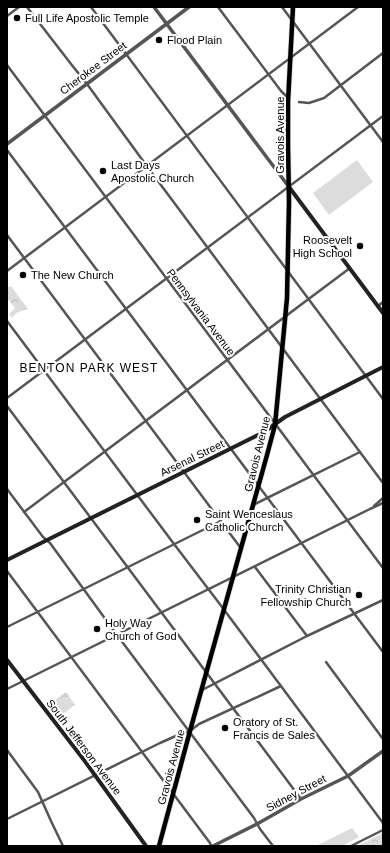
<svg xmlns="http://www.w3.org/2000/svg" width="390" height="853" viewBox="0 0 390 853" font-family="Helvetica,sans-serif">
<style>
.grass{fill:url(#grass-tufts)}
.forest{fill:url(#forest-crowns)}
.garden{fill:#dcdcdc}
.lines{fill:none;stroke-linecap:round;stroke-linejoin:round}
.primary-casing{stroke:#dbdbdb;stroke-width:6}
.minor{stroke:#555;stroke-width:2.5}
.tertiary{stroke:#555;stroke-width:3.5}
.secondary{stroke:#222;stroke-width:4}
.primary{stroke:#000;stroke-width:4.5}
.poi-dot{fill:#000;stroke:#fff;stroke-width:1.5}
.labels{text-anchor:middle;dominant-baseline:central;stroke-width:4;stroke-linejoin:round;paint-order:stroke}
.poi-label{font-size:11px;fill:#000;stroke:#fff;text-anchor:start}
.street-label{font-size:11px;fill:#000;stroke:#fff}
.neighbourhood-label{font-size:12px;letter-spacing:1px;fill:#000;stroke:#fff}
</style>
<defs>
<pattern id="grass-tufts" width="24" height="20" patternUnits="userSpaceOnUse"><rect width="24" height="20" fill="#dcdcdc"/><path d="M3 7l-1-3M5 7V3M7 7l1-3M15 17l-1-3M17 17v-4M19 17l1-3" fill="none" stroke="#bbb"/></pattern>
<pattern id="forest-crowns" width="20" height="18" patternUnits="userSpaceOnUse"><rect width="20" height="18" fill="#dcdcdc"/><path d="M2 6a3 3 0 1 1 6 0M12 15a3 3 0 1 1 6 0" fill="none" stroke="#bbb"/></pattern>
</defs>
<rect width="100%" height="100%" fill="#fff"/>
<path class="grass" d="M66,692L75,705L58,718L48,705Z"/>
<g class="forest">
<path d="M11,286L28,309C22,310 16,312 12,318L9,314L15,308L7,298V288Z"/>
<path d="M383,833V846H357Z"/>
</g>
<g class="garden">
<path d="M357,160L373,182L329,215L313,193Z"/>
<path d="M352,828L359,837L342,846H316Z"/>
</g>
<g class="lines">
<g class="primary-casing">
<path id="primary" d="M159,846L190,731L267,455L275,425L287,298L289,202L288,145V102L293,7"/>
</g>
<g class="minor">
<path d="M27,7L71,64L87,84L149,169L383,483"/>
<path d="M91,7L383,399"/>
<path d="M218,7L281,91L288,98"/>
<path d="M282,7L383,142"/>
<path d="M7,16L19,7"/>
<path d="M7,65L383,568"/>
<path d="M299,102L309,103L324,98L383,53"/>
<path d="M7,150L383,652"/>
<path d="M7,235L240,547"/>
<path d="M7,271L358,7"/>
<path d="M378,306L383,302"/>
<path d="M7,321L174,544L219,603L383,823"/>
<path d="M7,398L383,116"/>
<path d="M7,406L301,799"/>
<path d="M7,489L43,537L50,543L117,635L254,818L260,829L273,846"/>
<path d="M253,505L360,452"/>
<path d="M374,506L383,498"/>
<path d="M24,512L350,268"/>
<path d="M255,567L307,636"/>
<path d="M7,571L210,843L211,846"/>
<path d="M7,627L221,521"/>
<path d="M326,662L383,739"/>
<path d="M7,689L370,509L383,503"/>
<path d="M202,690L307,636L383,600"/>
<path d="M7,750L38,792L51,821L63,846"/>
<path d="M7,819L160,743L178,735L190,731L199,724L281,686"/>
<path d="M351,846L383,830"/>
</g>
<g class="tertiary">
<path d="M154,7L289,187"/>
<path d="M7,144L189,7"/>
<path d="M213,846L257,824L301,799L348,776L383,751"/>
</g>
<g class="secondary">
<path d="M289,187L383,313"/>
<path d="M7,560L264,432L285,417L383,367"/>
<path d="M7,660L84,760L146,846"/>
</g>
<use href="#primary" class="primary"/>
</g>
<g class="poi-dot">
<circle cx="17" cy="18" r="4"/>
<circle cx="159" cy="40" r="4"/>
<circle cx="103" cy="171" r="4"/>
<circle cx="360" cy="246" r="4"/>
<circle cx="23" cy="275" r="4"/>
<circle cx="197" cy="520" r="4"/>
<circle cx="359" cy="595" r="4"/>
<circle cx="97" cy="629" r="4"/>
<circle cx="225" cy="728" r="4"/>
</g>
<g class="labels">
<g class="poi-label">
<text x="25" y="18">Full Life Apostolic Temple</text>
<text x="167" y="40">Flood Plain</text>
<text x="111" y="165">Last Days<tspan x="111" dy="13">Apostolic Church</tspan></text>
<text x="352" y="240" text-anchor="end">Roosevelt<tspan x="352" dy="13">High School</tspan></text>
<text x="31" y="275">The New Church</text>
<text x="205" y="514">Saint Wenceslaus<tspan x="205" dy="13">Catholic Church</tspan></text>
<text x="351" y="589" text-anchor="end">Trinity Christian<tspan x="351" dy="13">Fellowship Church</tspan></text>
<text x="105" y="623">Holy Way<tspan x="105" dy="13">Church of God</tspan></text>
<text x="233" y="722">Oratory of St.<tspan x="233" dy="13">Francis de Sales</tspan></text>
</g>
<g class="street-label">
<text transform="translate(93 68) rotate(-37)">Cherokee Street</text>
<text transform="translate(280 135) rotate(-90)">Gravois Avenue</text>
<text transform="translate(201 312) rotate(53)">Pennsylvania Avenue</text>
<text transform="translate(257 454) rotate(-76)">Gravois Avenue</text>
<text transform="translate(192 458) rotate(-26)">Arsenal Street</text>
<text transform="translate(84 747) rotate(53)">South Jefferson Avenue</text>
<text transform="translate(171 767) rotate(-75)">Gravois Avenue</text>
<text transform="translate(296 793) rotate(-28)">Sidney Street</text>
</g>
<g class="neighbourhood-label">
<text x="89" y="368">BENTON PARK WEST</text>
</g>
</g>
<rect width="390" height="853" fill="none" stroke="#000000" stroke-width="16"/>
</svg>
